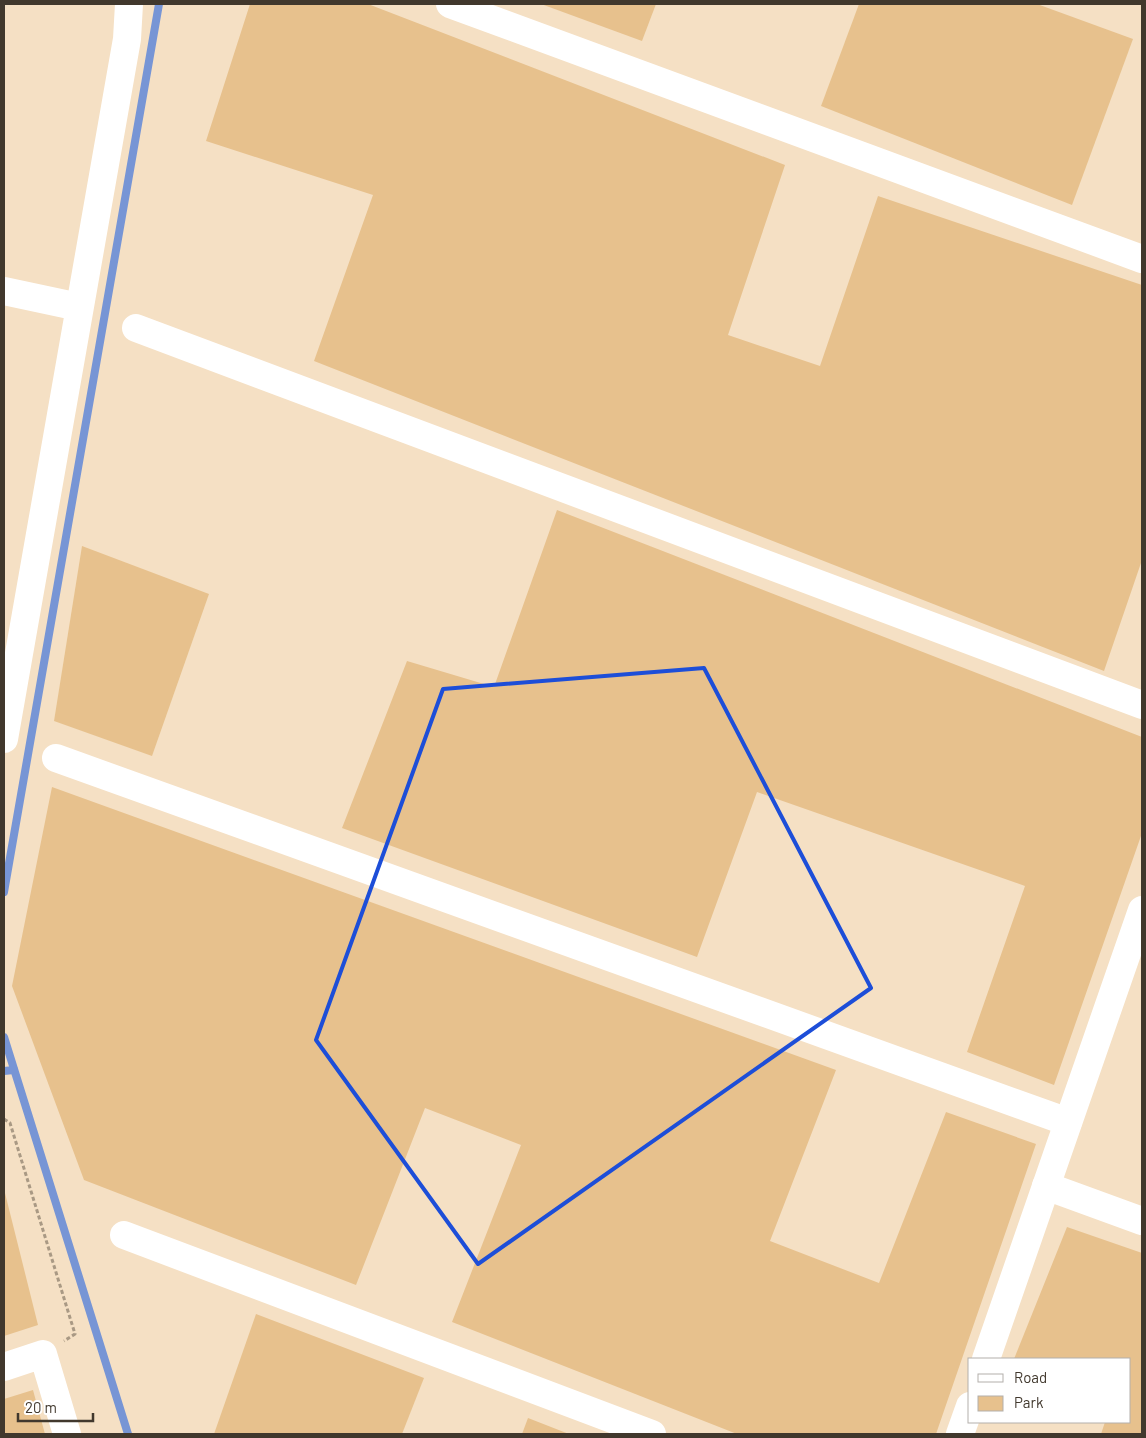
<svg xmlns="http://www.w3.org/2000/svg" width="1146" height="1438" viewBox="0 0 1146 1438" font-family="Barlow,sans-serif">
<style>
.green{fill:#e7c18d}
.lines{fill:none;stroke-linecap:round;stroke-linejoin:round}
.stream{stroke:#7795d5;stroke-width:8}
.path{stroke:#a99984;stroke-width:3;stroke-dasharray:4 2.5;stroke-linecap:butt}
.minor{stroke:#fff;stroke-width:28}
.marked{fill:none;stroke:#1d4ed8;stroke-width:4;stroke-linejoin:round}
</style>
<rect width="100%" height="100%" fill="#f5e0c4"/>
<g class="green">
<path d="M250,4H368L785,165L728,335L820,366L878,196L1142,285V560L1104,671L314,361L373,195L206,141Z"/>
<path d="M541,4H656L642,41Z"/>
<path d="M859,4H1037L1133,39L1072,205L821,106Z"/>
<path d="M557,510L1142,737V833L1054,1085L967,1052L1025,886L757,792L697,957L342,828L407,661L494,687Z"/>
<path d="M82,546L209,594L152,756L54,721Z"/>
<path d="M52,787L836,1070L770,1241L879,1283L946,1112L1036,1144L936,1434H737L452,1322L521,1145L425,1108L356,1285L84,1180L12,986Z"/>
<path d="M4,1189L38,1325L4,1336Z"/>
<path d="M1067,1227L1142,1253V1434H1101L1105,1422H1130V1359H1014Z"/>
<path d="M256,1314L424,1378L402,1434H214Z"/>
<path d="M33,1390L45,1434H4V1399Z"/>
<path d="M528,1418L569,1434H522Z"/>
</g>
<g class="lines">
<g class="stream">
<path d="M4,892L159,4"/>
<path d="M4,1037L128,1434"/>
<path d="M4,1071L14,1070"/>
</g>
<path class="path" d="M4,1119L10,1123L75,1334L64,1341"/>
<g class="minor">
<path d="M450,4L1142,259"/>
<path d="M4,291L79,307"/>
<path d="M136,328L1142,705"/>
<path d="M4,739L127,39L129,4"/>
<path d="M56,758L1068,1122"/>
<path d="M1046,1186L1142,1221"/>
<path d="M124,1235L652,1434"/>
<path d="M986,1359L1142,910"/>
<path d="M4,1367L43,1354L67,1434"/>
<path d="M960,1434L970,1406"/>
</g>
</g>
<path class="marked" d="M704,668L871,988L478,1264L316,1040L443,689Z"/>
<rect width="1146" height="1438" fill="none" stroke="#41382d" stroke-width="10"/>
<rect x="968" y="1358" width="162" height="65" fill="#ffffff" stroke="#b3afab"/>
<rect x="978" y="1374" width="25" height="8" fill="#ffffff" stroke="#b3afab"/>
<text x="1014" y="1383" font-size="15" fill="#41382d">Road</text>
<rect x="978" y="1396" width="25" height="15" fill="#e7c18d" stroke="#b3afab"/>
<text x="1014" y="1408" font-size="15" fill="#41382d">Park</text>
<path d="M18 1413v8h75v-8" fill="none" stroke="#41382d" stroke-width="2.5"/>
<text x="25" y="1413" font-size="15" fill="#41382d" stroke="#ffffff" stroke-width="4" paint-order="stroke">20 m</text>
</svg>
